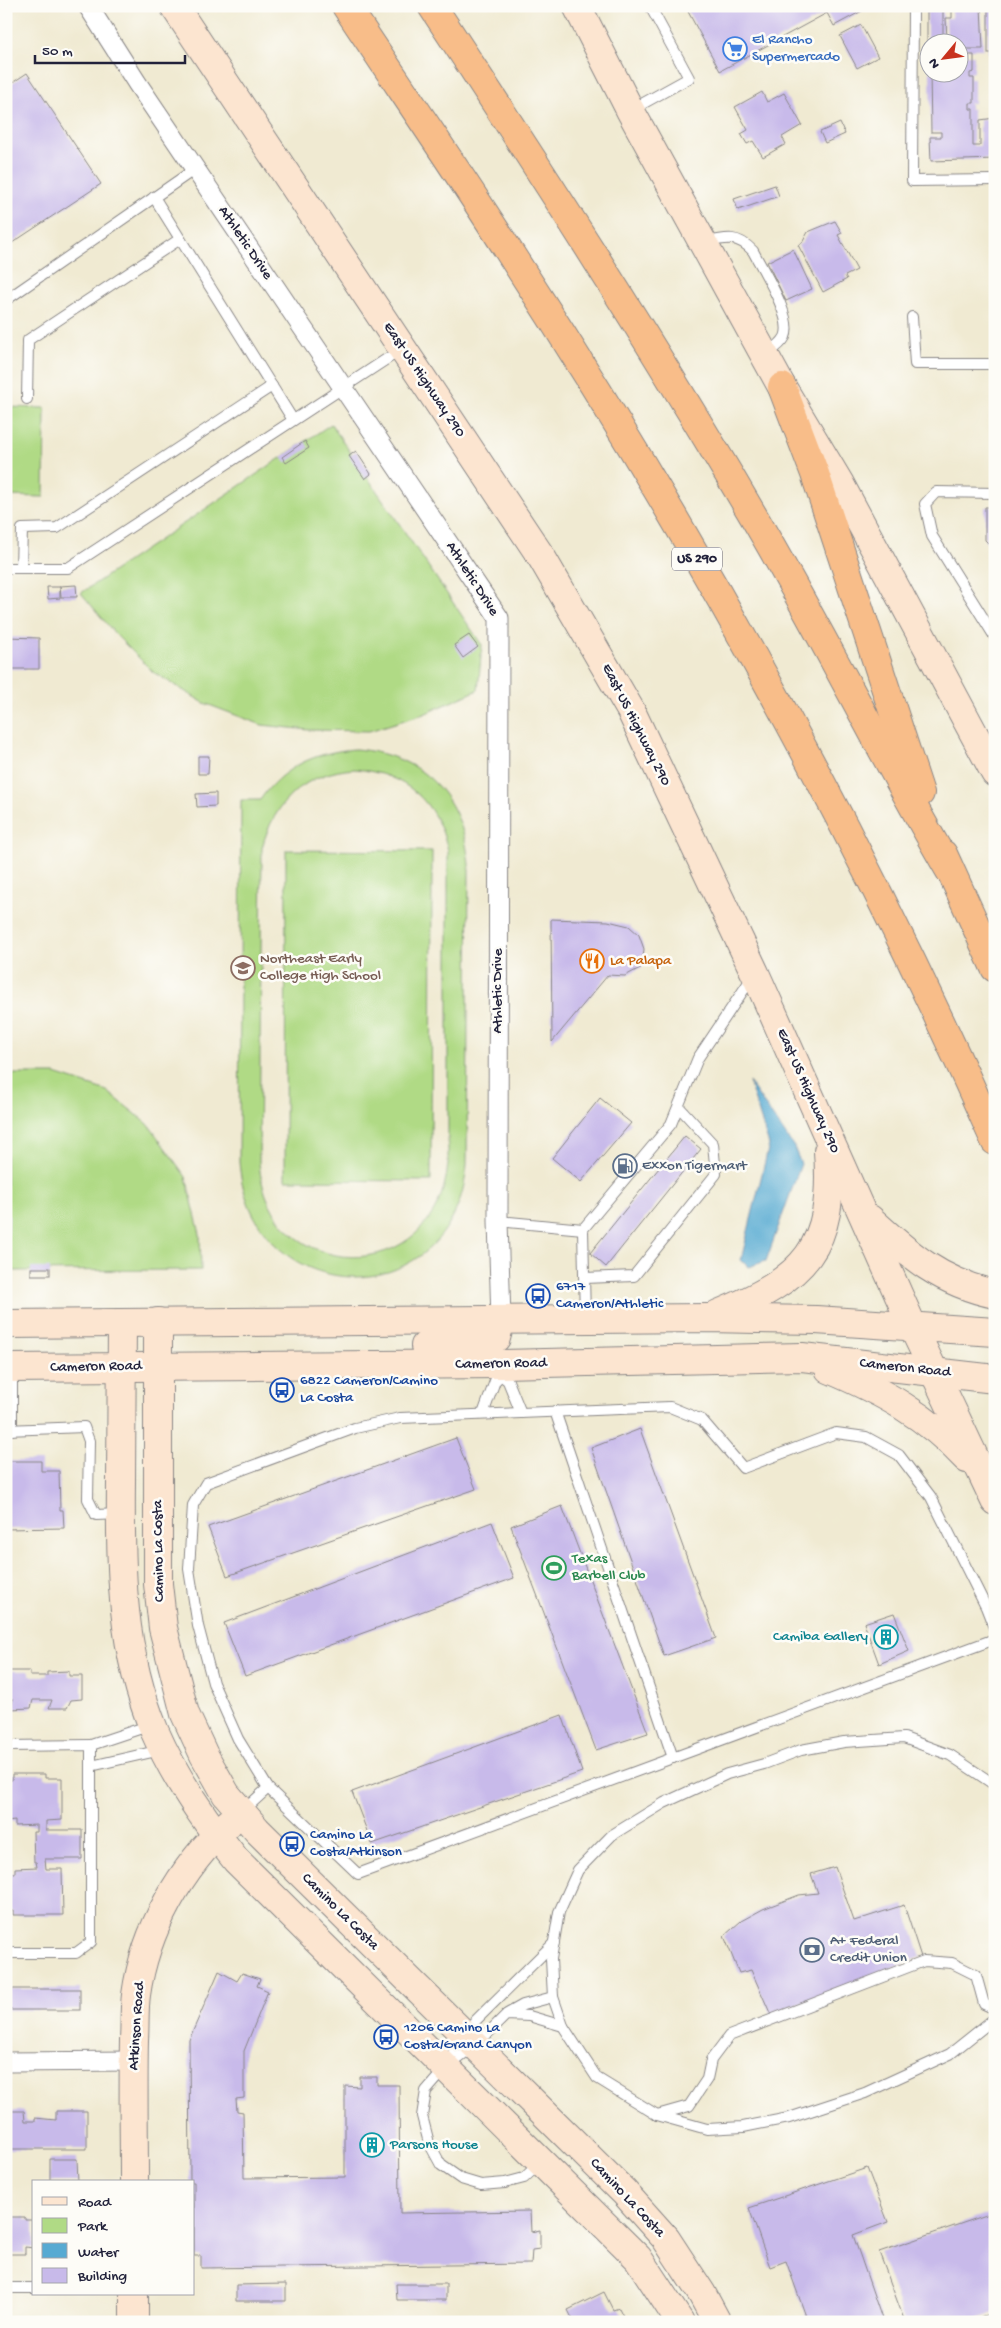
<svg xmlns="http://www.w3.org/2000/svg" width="1001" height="2328" viewBox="0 0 1001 2328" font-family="'Gochi Hand',sans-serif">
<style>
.green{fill:#b0da85;stroke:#697e60;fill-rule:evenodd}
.water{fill:#57aad2;stroke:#3c6686}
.building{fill:#c8baea}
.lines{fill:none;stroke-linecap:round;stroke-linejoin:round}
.lane-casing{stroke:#898686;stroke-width:12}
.street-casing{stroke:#898686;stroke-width:21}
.secondary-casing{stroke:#898686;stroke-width:30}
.highway-casing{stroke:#898686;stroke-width:30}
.lane{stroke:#fff;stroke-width:10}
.street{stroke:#fff;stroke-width:19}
.secondary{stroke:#fce5d0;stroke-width:28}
.highway{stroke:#f8bd89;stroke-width:28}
.labels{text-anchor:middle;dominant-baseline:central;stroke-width:5;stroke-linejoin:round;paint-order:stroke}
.shield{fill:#fdfcf7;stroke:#646373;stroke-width:1}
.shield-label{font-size:14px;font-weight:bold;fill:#22223b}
.shop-label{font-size:15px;fill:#366cbe;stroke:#fdfcf7;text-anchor:start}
.street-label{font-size:15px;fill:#22223b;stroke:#fdfcf7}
.education-label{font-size:15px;fill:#785e54;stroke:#fdfcf7;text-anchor:start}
.food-label{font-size:15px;fill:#c56008;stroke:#fdfcf7;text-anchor:start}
.service-label{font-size:15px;fill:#4e5e75;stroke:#fdfcf7;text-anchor:start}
.transit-label{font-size:15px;fill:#164399;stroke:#fdfcf7;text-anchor:start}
.leisure-label{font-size:15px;fill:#27864d;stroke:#fdfcf7;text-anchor:start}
.culture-label{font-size:15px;fill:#0d838f;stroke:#fdfcf7;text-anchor:end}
</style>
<rect width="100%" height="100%" fill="#fdfcf7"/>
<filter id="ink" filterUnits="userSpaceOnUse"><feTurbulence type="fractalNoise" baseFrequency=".02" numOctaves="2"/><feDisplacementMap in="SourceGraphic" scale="10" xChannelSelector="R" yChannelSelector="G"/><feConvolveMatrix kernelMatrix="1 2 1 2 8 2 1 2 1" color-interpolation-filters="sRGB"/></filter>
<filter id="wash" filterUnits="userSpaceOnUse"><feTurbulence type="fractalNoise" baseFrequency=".0096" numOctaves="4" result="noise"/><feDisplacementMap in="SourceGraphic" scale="20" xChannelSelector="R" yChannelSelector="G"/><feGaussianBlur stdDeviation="1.12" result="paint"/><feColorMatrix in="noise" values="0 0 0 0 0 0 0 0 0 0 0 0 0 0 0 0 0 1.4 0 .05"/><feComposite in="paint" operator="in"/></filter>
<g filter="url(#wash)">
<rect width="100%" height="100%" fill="#f0ead2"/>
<g class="green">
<path d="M6,407L45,408L44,497L6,496Z"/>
<path d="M331,424L482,645L478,690L424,714L369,731L309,730L262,725L204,703L153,672L117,636L81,593Z"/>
<path d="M355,749C424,755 463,797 469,865L467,1164C455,1316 252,1314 239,1162L241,800H260C282,767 316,752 355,749ZM355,769C406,774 436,801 448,850V1164C437,1289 268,1287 259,1162L262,848C274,801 306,772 355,769Z"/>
<path d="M286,850L432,851L431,1181L285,1180Z"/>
<path d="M10,1074H55L107,1091L148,1124L186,1177L200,1234L201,1270L6,1271V1163Z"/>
</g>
<path class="water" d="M749,1082L794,1147L801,1164L766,1261L748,1267L741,1260L769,1145Z"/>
<g id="blocks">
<g class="building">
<path d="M685,6H871L834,26L827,13L720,71Z"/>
<path d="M927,6H943V42L927,44Z"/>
<path d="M952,6H981L983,49H958V42H947L946,18H952Z"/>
<rect x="988" y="6" width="7" height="47"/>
<path d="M861,25L878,57L857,68L840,36Z"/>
<path d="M958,55H974V72L970,73V78H974V103H970V109H973V146H980V120L995,118V159L931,161L930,137H941V132H931L930,72H958Z"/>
<path d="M27,73L101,184L9,245L6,242V87Z"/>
<path d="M762,92L767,102L784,93L802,125L782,137L786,144L763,157L753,141L747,144L741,134L748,130L735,107Z"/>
<path d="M840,123L845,134L825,143L820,132Z"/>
<path d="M775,185L779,196L738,210L734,199Z"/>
<path d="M835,221L842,233L838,235L857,270L845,276L847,279L823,292L798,245L802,243L808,232Z"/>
<path d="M793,249L812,289L786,301L767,262Z"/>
<path d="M305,441L309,448L286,463L282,457Z"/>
<path d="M356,451L371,474L365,479L349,456Z"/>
<path d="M985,507H995V550L985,540Z"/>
<path d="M76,585L77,597H61L60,586Z"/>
<path d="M47,587H60V598L48,599Z"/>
<path d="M469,635L478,647L463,658L454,645Z"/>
<path d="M6,637L39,638V669H6Z"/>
<path d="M198,756H209L208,774H198Z"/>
<path d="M216,793V806L197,807L196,794Z"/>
<path d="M551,919L608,921L629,926L639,935L644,949L642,967L625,976L608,975L552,1042Z"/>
<path d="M600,1098L631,1123L581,1182L552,1158Z"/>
<path d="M685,1136L701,1149L606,1267L590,1253Z"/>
<path d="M6,1215H9L8,1234H6Z"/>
<rect x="31" y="1268" width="19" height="7"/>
<path d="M640,1429L716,1638L664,1656L591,1448Z"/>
<path d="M456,1438L476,1489L227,1576L208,1527Z"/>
<path d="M6,1458H9V1461H41V1471H59L60,1510H63L64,1528L6,1529Z"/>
<path d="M562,1506L648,1733L596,1750L511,1526Z"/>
<path d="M492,1522L514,1578L245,1676L224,1623Z"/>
<path d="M894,1613L909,1651L879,1664L864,1623Z"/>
<path d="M8,1671H30V1676H47V1672L69,1671V1676H82V1699L71,1700L67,1708H49L52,1700H33L31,1708L11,1709L13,1699H6Z"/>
<path d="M562,1715L582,1772L372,1844L352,1792Z"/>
<path d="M12,1774H45V1778H62V1820L46,1821V1830H82V1859H45L46,1869H62L63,1915H13V1911H6V1874L15,1873V1868L37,1867L36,1862H34L33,1832H37V1825L15,1826V1821L6,1822V1780H12Z"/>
<path d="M835,1867L854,1921L904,1905L921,1957L771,2015L751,1970L739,1973L724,1936L741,1921L763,1909L799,1895L818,1893L811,1874Z"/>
<path d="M219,1971L237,1981L242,1973L260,1979L257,1986L268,1991L244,2051V2098L236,2099L237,2111L243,2112L244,2178L345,2177V2086L360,2087V2077H377V2085H399L400,2213L530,2211L531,2232L540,2230V2249L532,2250L531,2264L201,2268V2256H194V2182H190L189,2040Z"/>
<rect x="6" y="1989" width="74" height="21"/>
<path d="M6,2111H24L25,2121H35V2118L56,2120V2111H87V2149H6Z"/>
<path d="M50,2159H77L78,2182H50Z"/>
<path d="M867,2168L888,2222L853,2235L883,2322H808L786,2261L770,2267L749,2208Z"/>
<path d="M995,2212V2313L968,2322H905L879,2252Z"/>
<path d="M6,2217H25V2220H34V2248L25,2247V2254H6Z"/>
<path d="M286,2284V2301H236V2285Z"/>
<path d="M396,2284H446V2300H397Z"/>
<path d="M604,2292L613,2310L619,2308L626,2322H584L583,2320L574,2322L568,2310Z"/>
</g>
</g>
</g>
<g filter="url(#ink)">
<use href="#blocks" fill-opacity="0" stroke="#898686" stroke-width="1"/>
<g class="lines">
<g class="lane-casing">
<g id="lane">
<path d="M913,6L912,181L995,180"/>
<path d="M631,110L689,78L650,6"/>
<path d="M154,197L293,420"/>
<path d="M704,243C725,238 737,234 753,251C762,269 794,318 785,337C781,345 772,350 765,355"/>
<path d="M6,300L195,169"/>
<path d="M912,317L915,364H995"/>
<path d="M27,399L28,340L180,239"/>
<path d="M995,493L936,492L925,504L932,536L995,637"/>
<path d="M6,568H68L402,349"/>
<path d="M21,568L22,529L57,528L272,386"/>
<path d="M498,1221L583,1229L671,1124L698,1058L753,976"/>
<path d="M583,1229L585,1318"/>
<path d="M585,1278L634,1276L716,1174L713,1144L679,1107"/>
<path d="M501,1375L508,1381L521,1413"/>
<path d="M555,1411L673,1758"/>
<path d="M483,1414L495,1381L501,1375V1365"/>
<path d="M6,1430L84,1427L89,1441L88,1499L96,1515L119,1514"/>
<path d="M12,1430V1368"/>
<path d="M995,1630L986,1607L931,1497L899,1455L866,1437L836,1433L743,1468L702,1420L670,1407L400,1418L355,1428L206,1483L193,1505L189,1569L198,1626L213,1683L238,1739L268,1788L358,1874L995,1639"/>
<path d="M91,1745L151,1725"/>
<path d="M6,1746L91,1745V1942L76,1953H6"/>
<path d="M91,1766L161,1750"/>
<path d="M995,1785L950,1755L904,1738L844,1742L801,1750L764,1764L727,1774L664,1803L612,1835L578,1870L559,1912L551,1959L553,1997L563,2026L597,2078L657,2115L707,2129L743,2127L789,2118L865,2093L950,2054L995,2018"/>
<path d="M243,1811L268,1788"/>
<path d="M507,2014L523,2005L553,1997"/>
<path d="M447,2066L463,2033L554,1943"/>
<path d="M657,2115L689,2106L707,2079L711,2060L729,2036L924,1961L952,1963L976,1975L984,2004L995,2009"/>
<path d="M541,2162L524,2178L505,2183L481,2185L461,2179L441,2165L429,2143L422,2116L426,2091L446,2068L475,2046L506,2015L529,2016L563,2026"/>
<path d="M6,2288H34"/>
</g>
</g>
<g class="street-casing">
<g id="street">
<path d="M88,6L137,83L499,618L498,1221L501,1320"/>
<path d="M6,2062L134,2061"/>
</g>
</g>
<g class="secondary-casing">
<g id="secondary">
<path d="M174,6L542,558L631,711L755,973L912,1325L995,1501"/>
<path d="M577,6L630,110L782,387L840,484L995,773"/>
<path d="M870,1219C909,1255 941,1283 995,1294"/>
<path d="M718,1314C805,1278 835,1249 828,1151"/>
<path d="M158,1322V1584L163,1628L185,1714L204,1755L226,1794L257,1830L624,2192L666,2239L702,2294L717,2322"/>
<path d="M122,1323C122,1376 121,1429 121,1482C120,1568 121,1651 155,1732C175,1778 204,1820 236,1860L638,2258L680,2322"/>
<path d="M6,1324L707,1318L816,1320L995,1332"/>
<path d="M425,1346C448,1345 477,1350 496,1338L501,1320"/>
<path d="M6,1368L501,1364L802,1357L995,1379"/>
<path d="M829,1369C883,1392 926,1415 967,1459"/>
<path d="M134,2182C134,2135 133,2087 134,2040C135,2025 134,2009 136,1995C145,1930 181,1867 229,1823"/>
<path d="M134,2294V2322"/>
</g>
</g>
<g class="highway-casing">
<g id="highway">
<path d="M346,6C403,92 462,177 517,264C698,543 860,837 995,1141"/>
<path d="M432,6C542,173 650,340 751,512C821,630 881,753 950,871"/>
<path d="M782,387L815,474L920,793"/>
<path d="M943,854L995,968"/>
</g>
</g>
<use href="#lane" class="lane"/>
<use href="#street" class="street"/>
<use href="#secondary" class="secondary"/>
<use href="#highway" class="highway"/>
</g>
</g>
<defs>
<g id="supermarket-ring" transform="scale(1.25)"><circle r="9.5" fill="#fdfcf7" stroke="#3f7fe0" stroke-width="1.5"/><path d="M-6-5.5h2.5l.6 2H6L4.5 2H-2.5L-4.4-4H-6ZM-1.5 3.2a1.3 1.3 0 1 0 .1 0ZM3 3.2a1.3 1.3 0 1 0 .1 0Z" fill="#3f7fe0"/></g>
<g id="restaurant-ring" transform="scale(1.25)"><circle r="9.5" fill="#fdfcf7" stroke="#e8710a" stroke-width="1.5"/><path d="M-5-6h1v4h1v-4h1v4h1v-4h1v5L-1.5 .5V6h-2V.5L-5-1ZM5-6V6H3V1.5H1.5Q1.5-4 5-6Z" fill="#e8710a"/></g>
<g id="school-ring" transform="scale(1.25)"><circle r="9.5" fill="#fdfcf7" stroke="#8d6e63" stroke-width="1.5"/><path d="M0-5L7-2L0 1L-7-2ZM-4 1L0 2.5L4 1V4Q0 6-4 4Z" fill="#8d6e63"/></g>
<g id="fuel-ring" transform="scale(1.25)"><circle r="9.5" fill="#fdfcf7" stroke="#5c6f8a" stroke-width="1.5"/><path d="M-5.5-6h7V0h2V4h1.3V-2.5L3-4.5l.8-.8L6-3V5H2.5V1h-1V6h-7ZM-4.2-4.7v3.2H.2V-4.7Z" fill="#5c6f8a"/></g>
<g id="bus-ring" transform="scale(1.25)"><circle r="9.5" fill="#fdfcf7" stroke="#1a4fb4" stroke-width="1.5"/><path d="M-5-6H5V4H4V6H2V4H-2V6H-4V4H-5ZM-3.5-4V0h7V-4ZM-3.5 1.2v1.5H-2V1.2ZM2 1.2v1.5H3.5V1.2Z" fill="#1a4fb4"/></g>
<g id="stadium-ring" transform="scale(1.25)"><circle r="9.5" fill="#fdfcf7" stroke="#2e9e5b" stroke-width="1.5"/><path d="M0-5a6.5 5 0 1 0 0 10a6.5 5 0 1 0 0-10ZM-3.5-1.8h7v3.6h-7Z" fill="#2e9e5b"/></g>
<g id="building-ring" transform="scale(1.25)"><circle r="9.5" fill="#fdfcf7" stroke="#0f9aa8" stroke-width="1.5"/><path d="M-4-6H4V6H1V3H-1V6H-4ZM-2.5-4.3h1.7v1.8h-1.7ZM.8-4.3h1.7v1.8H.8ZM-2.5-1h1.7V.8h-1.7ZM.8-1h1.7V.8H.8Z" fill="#0f9aa8"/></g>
<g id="bank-ring" transform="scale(1.25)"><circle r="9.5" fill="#fdfcf7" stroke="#5c6f8a" stroke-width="1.5"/><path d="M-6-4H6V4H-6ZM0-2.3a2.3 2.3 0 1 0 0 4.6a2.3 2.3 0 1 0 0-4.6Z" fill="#5c6f8a"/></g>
</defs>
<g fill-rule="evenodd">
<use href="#supermarket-ring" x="735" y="49"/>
<use href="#restaurant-ring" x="592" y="961"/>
<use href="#school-ring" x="243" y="968"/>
<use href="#fuel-ring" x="625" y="1166"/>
<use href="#bus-ring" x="538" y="1296"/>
<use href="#bus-ring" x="282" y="1390"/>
<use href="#stadium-ring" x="554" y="1568"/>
<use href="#building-ring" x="886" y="1637"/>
<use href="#bus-ring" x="292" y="1844"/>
<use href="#bank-ring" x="812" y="1950"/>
<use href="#bus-ring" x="386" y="2037"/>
<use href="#building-ring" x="372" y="2145"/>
</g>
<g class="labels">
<rect class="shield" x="672" y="547.5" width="50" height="23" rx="4"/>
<g class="shield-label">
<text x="697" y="559">US 290</text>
</g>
<g class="shop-label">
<text x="752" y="40">El Rancho<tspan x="752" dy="17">Supermercado</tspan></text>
</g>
<g class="street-label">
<text transform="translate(245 243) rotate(56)">Athletic Drive</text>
<text transform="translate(424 380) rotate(56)">East US Highway 290</text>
<text transform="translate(472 579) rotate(57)">Athletic Drive</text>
<text transform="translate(636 725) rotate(63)">East US Highway 290</text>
<text transform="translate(498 991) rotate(-90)">Athletic Drive</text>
<text transform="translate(808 1091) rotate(66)">East US Highway 290</text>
<text transform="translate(501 1364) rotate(-1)">Cameron Road</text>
<text transform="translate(96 1367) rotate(-1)">Cameron Road</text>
<text transform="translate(905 1368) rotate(6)">Cameron Road</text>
<text transform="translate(159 1551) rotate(-91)">Camino La Costa</text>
<text transform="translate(340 1912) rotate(45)">Camino La Costa</text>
<text transform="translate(137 2026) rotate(-86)">Atkinson Road</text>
<text transform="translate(627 2198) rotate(47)">Camino La Costa</text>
</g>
<g class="education-label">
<text x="260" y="959">Northeast Early<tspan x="260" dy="17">College High School</tspan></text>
</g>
<g class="food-label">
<text x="610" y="961">La Palapa</text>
</g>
<g class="service-label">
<text x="642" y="1166">Exxon Tigermart</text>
<text x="830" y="1941">A+ Federal<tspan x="830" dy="17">Credit Union</tspan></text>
</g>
<g class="transit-label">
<text x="556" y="1287">6717<tspan x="556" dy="17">Cameron/Athletic</tspan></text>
<text x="300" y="1381">6822 Cameron/Camino<tspan x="300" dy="17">La Costa</tspan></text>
<text x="310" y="1835">Camino La<tspan x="310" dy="17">Costa/Atkinson</tspan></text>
<text x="404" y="2028">1206 Camino La<tspan x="404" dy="17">Costa/Grand Canyon</tspan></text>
</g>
<g class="leisure-label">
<text x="572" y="1559">Texas<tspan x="572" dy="17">Barbell Club</tspan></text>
</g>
<g class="culture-label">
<text x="868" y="1637">Camiba Gallery</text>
<text x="390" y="2145" text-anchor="start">Parsons House</text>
</g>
</g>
<rect width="1001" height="2328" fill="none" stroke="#fdfcf7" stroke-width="25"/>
<rect x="32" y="2180" width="162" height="115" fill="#fdfcf7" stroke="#a5a5ac"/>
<rect x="42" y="2197" width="25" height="8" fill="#fce5d0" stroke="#a5a5ac"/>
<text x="78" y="2206" font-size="15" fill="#22223b">Road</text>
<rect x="42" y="2218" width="25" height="15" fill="#b0da85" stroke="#a5a5ac"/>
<text x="78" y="2230" font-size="15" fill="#22223b">Park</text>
<rect x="42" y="2243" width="25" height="15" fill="#57aad2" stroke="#a5a5ac"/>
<text x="78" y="2256" font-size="15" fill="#22223b">Water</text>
<rect x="42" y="2268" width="25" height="15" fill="#c8baea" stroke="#a5a5ac"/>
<text x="78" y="2280" font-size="15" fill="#22223b">Building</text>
<g transform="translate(944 58) rotate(241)"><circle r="24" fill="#fdfcf7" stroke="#a5a5ac"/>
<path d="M0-4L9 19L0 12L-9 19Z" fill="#c8321e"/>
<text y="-8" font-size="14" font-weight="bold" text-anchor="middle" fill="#22223b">N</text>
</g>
<path d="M35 55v8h150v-8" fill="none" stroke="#22223b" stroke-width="2.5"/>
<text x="42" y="55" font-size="15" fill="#22223b" stroke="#fdfcf7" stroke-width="4" paint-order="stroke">50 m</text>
</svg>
